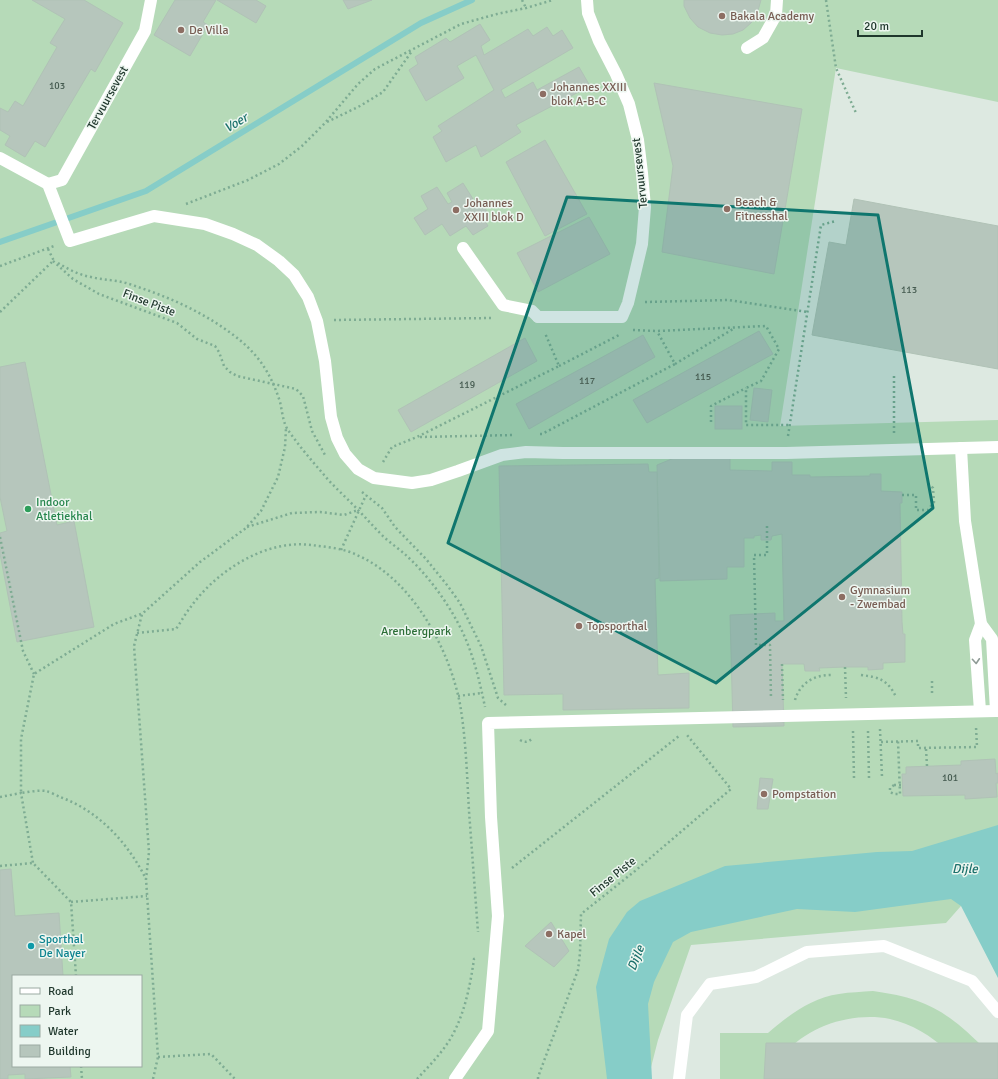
<svg xmlns="http://www.w3.org/2000/svg" width="998" height="1079" viewBox="0 0 998 1079" font-family="Signika,sans-serif">
<style>
.green{fill:#b6dab8;fill-rule:evenodd}
.water{fill:#86cdc8}
.lines{fill:none;stroke-linecap:round;stroke-linejoin:round}
.stream{stroke:#86cdc8;stroke-width:6}
.building{fill:#b6c6bc;stroke:#b0c2b6}
.path{stroke:#7eac93;stroke-width:2.5;stroke-dasharray:2 3;stroke-linecap:butt}
.service{stroke:#fff;stroke-width:12}
.minor{stroke:#fff;stroke-width:12}
.path-bridge{stroke:#7eac93;stroke-width:2.5;stroke-dasharray:2 3;stroke-linecap:butt}
.oneway{stroke:#8f9b96}
.marked{fill:#0f766e;fill-opacity:0.2;stroke:#0f766e;stroke-width:3;stroke-linejoin:round}
.education-dot{fill:#8d6e63;stroke:#edf6f0;stroke-width:1.5}
.leisure-dot{fill:#2e9e5b;stroke:#edf6f0;stroke-width:1.5}
.culture-dot{fill:#0f9aa8;stroke:#edf6f0;stroke-width:1.5}
.labels{text-anchor:middle;dominant-baseline:central;stroke-width:3;stroke-linejoin:round;paint-order:stroke}
.number-label{font-size:10px;fill:#455b50}
.education-label{font-size:12px;fill:#785e54;stroke:#edf6f0;text-anchor:start}
.street-label{font-size:12px;fill:#1f372c;stroke:#edf6f0}
.leisure-label{font-size:12px;fill:#27864d;stroke:#edf6f0;text-anchor:start}
.park-label{font-size:12px;fill:#2b6d36;stroke:#edf6f0}
.culture-label{font-size:12px;fill:#0d838f;stroke:#edf6f0;text-anchor:start}
.water-label{font-size:13px;font-style:italic;fill:#1c716c;stroke:#edf6f0}
</style>
<rect width="100%" height="100%" fill="#dde9e1"/>
<g class="green">
<path d="M0,0H998V102L836,68L780,426L998,420V864L946,923L691,945L658,1040L648,1079H0ZM13,976H141V1066H13Z"/>
<path d="M873,991C923,998 944,1009 980,1044L948,1051C931,1036 912,1024 890,1019C855,1012 813,1024 788,1050C779,1058 773,1069 766,1079H720V1033H768C789,1015 811,998 839,994C850,992 862,992 873,991Z"/>
</g>
<path class="water" d="M998,825V978L961,906L951,899L855,912L797,909L691,932L673,942L654,982L648,1004L652,1079H607L596,987L609,939L627,912L640,901L725,866L877,852L912,851Z"/>
<g class="lines">
<path class="stream" d="M0,242L146,191L421,23L472,0"/>
</g>
<g class="building">
<path d="M32,0H84L123,23L95,72L91,69L45,147L35,141L25,157L5,145L10,136L0,130V108L8,112L15,101L23,106L57,47L50,43L65,19Z"/>
<path d="M175,0H216L203,22L208,25L190,56L154,35Z"/>
<path d="M217,0H256L266,6L256,23Z"/>
<path d="M343,0H372L348,9Z"/>
<path d="M684,0H761L757,14L751,23L743,30L733,34L722,35L710,33L698,27L690,18L684,6Z"/>
<path d="M480,24L490,40L481,46L484,55L528,29L533,36L547,27L553,36L562,30L573,48L501,90L505,98L533,82L537,90L579,67L590,86L516,125L521,132L481,157L476,145L446,162L433,137L442,131L438,126L494,90L476,55L457,66L464,78L426,101L409,70L418,64L415,57L446,38L450,42Z"/>
<path d="M654,83L802,109L774,274L662,252L673,166Z"/>
<path d="M545,140L587,214L545,236L506,162Z"/>
<path d="M463,183L473,199L467,203L470,208L481,201L487,212L482,216L488,226L473,235L466,226L450,236L442,224L425,235L414,218L428,209L421,196L437,187L448,204L452,202L447,193Z"/>
<path d="M854,199L998,226V369L812,335L829,242L846,245Z"/>
<path d="M589,217L610,254L538,292L517,253Z"/>
<path d="M759,331L773,354L647,423L633,400Z"/>
<path d="M643,335L655,357L529,429L516,404Z"/>
<path d="M525,338L537,361L411,432L398,410Z"/>
<path d="M25,362L57,525L74,521L94,627L17,642L0,554V533L7,531L0,497V367Z"/>
<path d="M754,388L772,390L768,422L750,420Z"/>
<rect x="715" y="406" width="27" height="23"/>
<path d="M679,456H730V470L772,471V462H792V475H810V477L870,476V474H881V491L902,492V503H900L902,622L903,634H905V662L883,663V669L868,670V667H845L819,668L820,671H805L804,664H782L784,726L733,727L730,615L775,613V621H784L782,534L772,536L771,540H761V535L754,536V538H744V567H727V579L660,581L657,465Z"/>
<path d="M648,464L649,472H657L659,578L655,579L658,675L689,673V708L563,710V694L504,695L499,466Z"/>
<path d="M995,759L996,774L998,773V783H996L997,797L965,799V795L903,796L902,774H906V767L961,765V761Z"/>
<path d="M760,778L773,779L768,809H757Z"/>
<path d="M11,869L15,916L59,913L63,976H13V1066H70L71,1077L25,1079V1074L8,1075V1079H0V870Z"/>
<path d="M551,922L569,951L554,967L525,946Z"/>
<path d="M766,1043H998V1079H764Z"/>
</g>
<g class="lines">
<g class="path">
<path d="M522,0L526,8"/>
<path d="M826,0L836,68L856,113"/>
<path d="M327,122L360,106L383,92L412,51"/>
<path d="M186,204L248,180L279,164L302,146L325,123L358,84L375,69L461,24L497,14L526,8L553,0"/>
<path d="M48,249L54,261"/>
<path d="M53,261L73,279L99,294L177,323L197,339L215,346L219,352L224,366L230,372L237,376L296,389L303,396L312,431L325,455"/>
<path d="M58,263C68,269 79,275 91,277C103,280 115,280 126,283C164,295 200,310 232,334C257,352 271,373 280,402C282,410 283,423 288,430C299,446 312,461 325,476C335,488 348,499 359,511C366,518 372,525 379,532C388,542 400,549 409,558C428,576 445,599 458,623C472,649 479,678 485,707"/>
<path d="M0,266L54,246"/>
<path d="M645,302L729,300L807,312"/>
<path d="M0,312L53,261"/>
<path d="M334,320L493,318"/>
<path d="M633,330L657,331L766,326L779,349L761,381L746,388V425H790"/>
<path d="M675,364L733,329"/>
<path d="M559,366L619,335"/>
<path d="M711,422V406L746,388"/>
<path d="M894,433V376"/>
<path d="M540,434H542L675,364L657,331"/>
<path d="M788,436L821,225L836,221"/>
<path d="M420,437L513,435"/>
<path d="M383,462L392,447L417,437L559,366L545,333"/>
<path d="M362,492L382,508L395,527L426,559L447,585L460,603L481,646L498,698L507,706"/>
<path d="M902,495H916V510H928L934,502L933,488L927,483"/>
<path d="M767,526V555H754L756,645H770L771,699"/>
<path d="M247,527L292,513L320,512L344,515L358,510"/>
<path d="M0,537L23,651L34,674"/>
<path d="M341,550L366,495"/>
<path d="M141,614L114,624L34,674L21,739V793C29,792 38,790 46,791C50,792 56,795 60,797C99,811 128,843 146,879"/>
<path d="M137,633L176,629C181,622 185,614 190,608C215,572 265,539 311,545C326,547 343,548 357,555C412,579 449,648 460,704C466,739 467,776 469,811C472,851 475,892 478,932"/>
<path d="M782,664L783,700"/>
<path d="M845,667L846,698"/>
<path d="M861,675C879,677 888,680 896,697"/>
<path d="M932,681V696"/>
<path d="M458,696L482,693"/>
<path d="M795,700C800,683 814,675 831,675"/>
<path d="M880,729L882,777"/>
<path d="M853,731L854,778"/>
<path d="M868,731L869,778"/>
<path d="M520,740C525,743 528,742 532,739"/>
<path d="M881,742L918,741V748L977,747L976,727"/>
<path d="M926,749L927,766"/>
<path d="M894,785L890,788V792L894,794H900L898,741"/>
<path d="M0,797L21,793L33,863"/>
<path d="M0,866L33,863L71,902L76,976"/>
<path d="M512,868L679,736"/>
<path d="M71,902L147,896"/>
<path d="M158,1057L211,1054L235,1079"/>
<path d="M81,1066L82,1079"/>
<path d="M153,1079L158,1057L146,879L149,852L134,646L142,614L200,562L246,528L261,511L278,477L285,447L286,428"/>
<path d="M417,1079C428,1067 440,1055 449,1041C464,1017 470,987 474,959L477,958"/>
<path d="M538,1079V1077L578,970L580,953L581,914L635,871L731,789L687,735"/>
</g>
<g class="service">
<path d="M747,48L763,38L776,15L777,0"/>
<path d="M463,248L503,305L532,311L538,317"/>
<path d="M961,448L965,521L981,624L992,639L996,711"/>
<path d="M980,711L975,640L981,624"/>
<path d="M679,1079L687,1015L710,984L756,977L807,952L884,946L972,981L998,1012"/>
</g>
<g class="minor">
<path d="M0,158L48,184L70,241L154,216L205,224L233,234L257,245L279,261L294,275L308,297L317,321L325,361L331,417L337,438L345,454L358,469L374,478L412,483L431,480L458,471L502,455L526,452L563,453H786L998,447"/>
<path d="M48,184L62,180L145,31L151,0"/>
<path d="M538,317H622L628,303L642,244L645,207L642,173L638,140L629,104L616,74L599,41L588,13L587,0"/>
<path d="M455,1079L488,1031L498,916L491,817L488,723L996,711"/>
</g>
<path class="path-bridge" d="M894,785H902"/>
</g>
<defs><path id="oneway-chevron" d="M-2-3.5L2.5 0L-2 3.5" fill="none" stroke-width="1.6" stroke-linecap="round" stroke-linejoin="round"/></defs>
<use class="oneway" href="#oneway-chevron" transform="translate(976 661) rotate(86)"/>
<path class="marked" d="M567,197L878,215L933,508L716,683L448,543Z"/>
<g class="education-dot">
<circle cx="722" cy="16" r="4"/>
<circle cx="181" cy="30" r="4"/>
<circle cx="543" cy="94" r="4"/>
<circle cx="727" cy="209" r="4"/>
<circle cx="456" cy="210" r="4"/>
<circle cx="842" cy="597" r="4"/>
<circle cx="579" cy="626" r="4"/>
<circle cx="764" cy="794" r="4"/>
<circle cx="549" cy="934" r="4"/>
</g>
<circle class="leisure-dot" cx="28" cy="509" r="4"/>
<circle class="culture-dot" cx="31" cy="946" r="4"/>
<g class="labels">
<g class="number-label">
<text x="57" y="86">103</text>
<text x="909" y="290">113</text>
<text x="703" y="377">115</text>
<text x="587" y="381">117</text>
<text x="467" y="385">119</text>
<text x="950" y="778">101</text>
</g>
<g class="education-label">
<text x="730" y="16">Bakala Academy</text>
<text x="189" y="30">De Villa</text>
<text x="551" y="87">Johannes XXIII<tspan x="551" dy="14">blok A-B-C</tspan></text>
<text x="735" y="202">Beach &amp;<tspan x="735" dy="14">Fitnesshal</tspan></text>
<text x="464" y="203">Johannes<tspan x="464" dy="14">XXIII blok D</tspan></text>
<text x="850" y="590">Gymnasium<tspan x="850" dy="14">- Zwembad</tspan></text>
<text x="587" y="626">Topsporthal</text>
<text x="772" y="794">Pompstation</text>
<text x="557" y="934">Kapel</text>
</g>
<g class="street-label">
<text transform="translate(108 98) rotate(-61)">Tervuursevest</text>
<text transform="translate(640 173) rotate(-96)">Tervuursevest</text>
<text transform="translate(149 303) rotate(21)">Finse Piste</text>
<text transform="translate(613 877) rotate(-39)">Finse Piste</text>
</g>
<g class="leisure-label">
<text x="36" y="502">Indoor<tspan x="36" dy="14">Atletiekhal</tspan></text>
</g>
<g class="park-label">
<text x="416" y="631">Arenbergpark</text>
</g>
<g class="culture-label">
<text x="39" y="939">Sporthal<tspan x="39" dy="14">De Nayer</tspan></text>
</g>
<g class="water-label">
<text transform="translate(236 123) rotate(-31)">Voer</text>
<text x="965" y="869">Dijle</text>
<text transform="translate(636 958) rotate(-68)">Dijle</text>
</g>
</g>
<rect x="12" y="975" width="130" height="92" fill="#edf6f0" stroke="#9baaa2"/>
<rect x="20" y="988" width="20" height="6" fill="#ffffff" stroke="#9baaa2"/>
<text x="48" y="995" font-size="12" fill="#1f372c">Road</text>
<rect x="20" y="1005" width="20" height="12" fill="#b6dab8" stroke="#9baaa2"/>
<text x="48" y="1015" font-size="12" fill="#1f372c">Park</text>
<rect x="20" y="1025" width="20" height="12" fill="#86cdc8" stroke="#9baaa2"/>
<text x="48" y="1035" font-size="12" fill="#1f372c">Water</text>
<rect x="20" y="1045" width="20" height="12" fill="#b6c6bc" stroke="#9baaa2"/>
<text x="48" y="1055" font-size="12" fill="#1f372c">Building</text>
<path d="M858 30v6h64v-6" fill="none" stroke="#1f372c" stroke-width="2"/>
<text x="864" y="30" font-size="12" fill="#1f372c" stroke="#edf6f0" stroke-width="3" paint-order="stroke">20 m</text>
</svg>
